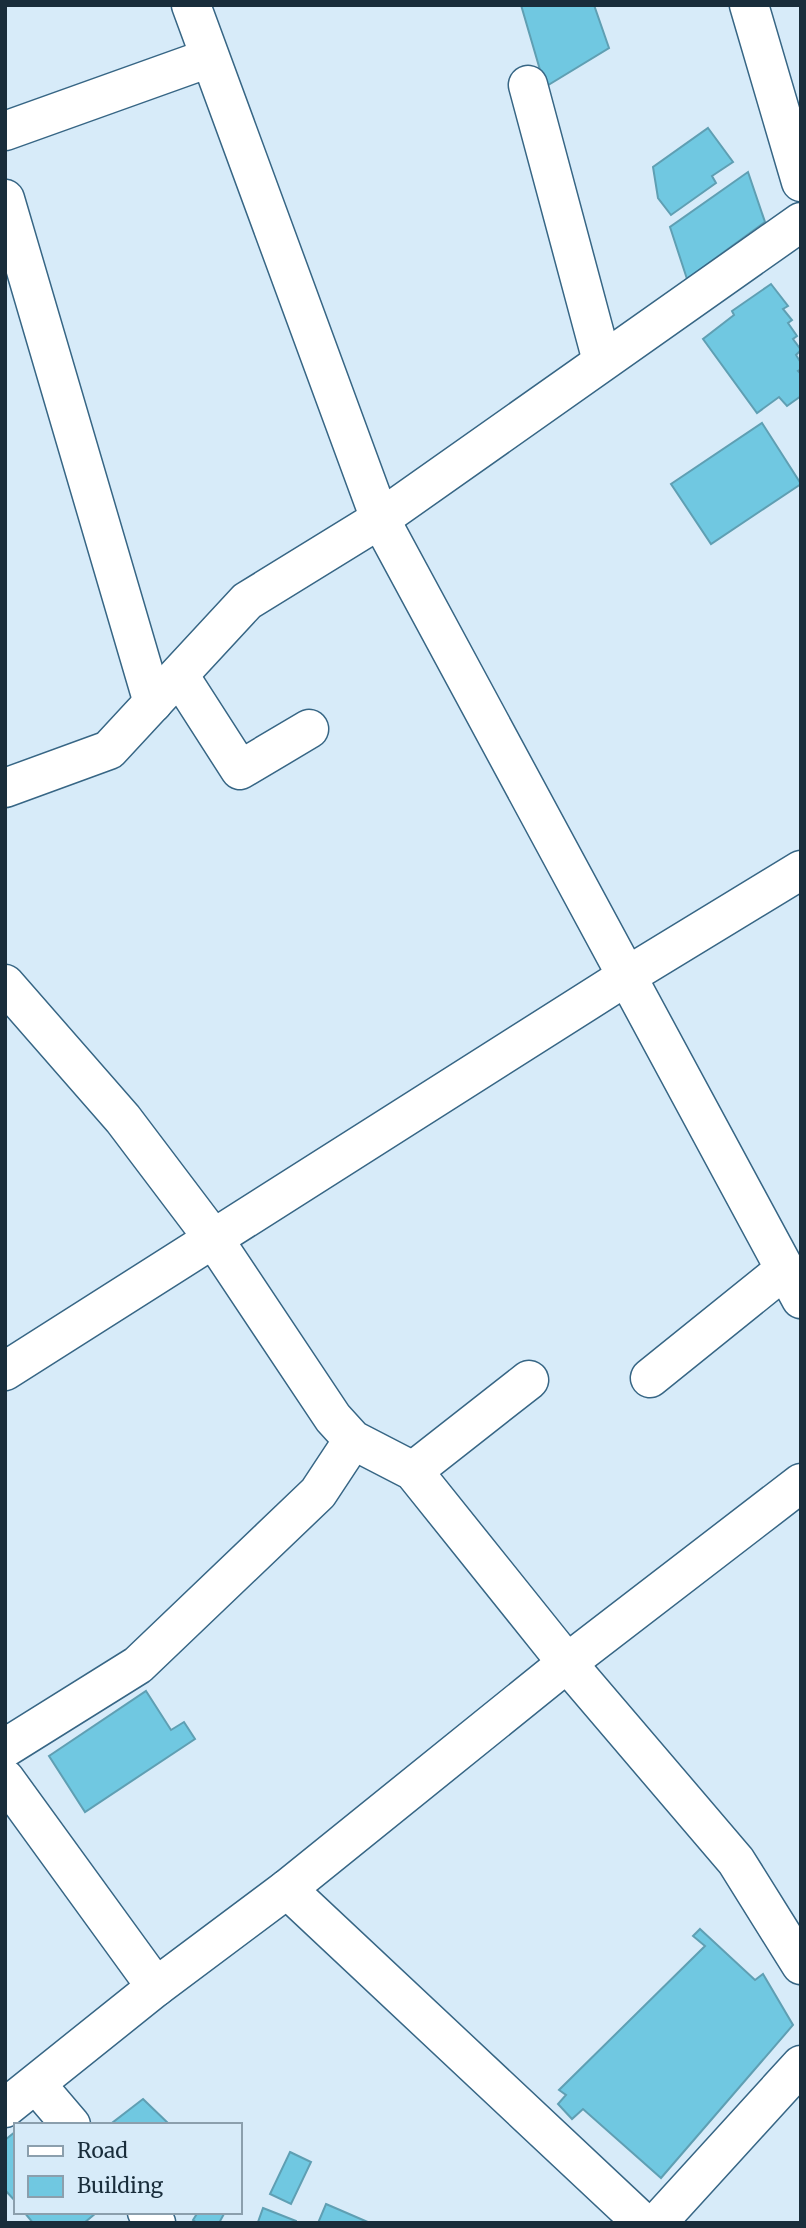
<svg xmlns="http://www.w3.org/2000/svg" width="806" height="2228" viewBox="0 0 806 2228" font-family="Merriweather,serif">
<style>
.building{fill:#70c8e1;stroke:#5f9fb3;stroke-width:2}
.lines{fill:none;stroke-linecap:round;stroke-linejoin:round}
.minor-casing{stroke:#376685;stroke-width:41}
.minor{stroke:#fff;stroke-width:38}
</style>
<rect width="100%" height="100%" fill="#d7ebf9"/>
<g class="building">
<path d="M521,5H594L609,48L545,87Z"/>
<path d="M708,128L733,162L712,176L716,183L671,215L658,198L653,167Z"/>
<path d="M748,172L765,222L687,279L670,227Z"/>
<path d="M771,284L788,306L783,309L792,320L788,323L797,336L793,339L801,350L796,355L801,363V369L798,371L801,374V396L787,406L779,397L757,413L703,339L734,315L732,311Z"/>
<path d="M762,423L801,484L711,544L671,484Z"/>
<path d="M146,1691L171,1730L184,1722L195,1739L85,1812L49,1756Z"/>
<path d="M700,1929L755,1980L763,1974L793,2025L661,2178L583,2109L572,2119L558,2104L566,2095L559,2090L705,1946L693,1936Z"/>
<path d="M143,2099L170,2125H111L112,2123Z"/>
<path d="M16,2131V2202L5,2190V2140Z"/>
<path d="M290,2152L311,2162L291,2204L270,2194Z"/>
<path d="M326,2204L370,2223H318Z"/>
<path d="M263,2208L296,2221V2223L258,2222Z"/>
<path d="M24,2212H96V2213L84,2223H33Z"/>
<path d="M198,2212H225L219,2223H197L193,2220Z"/>
</g>
<g class="lines">
<g class="minor-casing">
<g id="minor">
<path d="M191,5L380,519L801,1299"/>
<path d="M749,5L801,182"/>
<path d="M528,85L602,361"/>
<path d="M5,131L209,58"/>
<path d="M5,199L153,703"/>
<path d="M179,675L240,770L309,729"/>
<path d="M5,788L109,750L247,601L380,519L801,222"/>
<path d="M5,984L123,1119L213,1238L333,1418L353,1440L413,1471L567,1663L736,1861L801,1965"/>
<path d="M5,1371L627,976L801,870"/>
<path d="M650,1378L784,1270"/>
<path d="M413,1471L529,1380"/>
<path d="M5,1748L138,1665L318,1493L353,1440"/>
<path d="M5,1779L156,1987"/>
<path d="M287,1889L643,2223"/>
<path d="M36,2084L71,2125"/>
<path d="M5,2108L156,1987L287,1889L567,1663L801,1483"/>
<path d="M147,2212L156,2223"/>
<path d="M657,2223L801,2065"/>
</g>
</g>
<use href="#minor" class="minor"/>
</g>
<rect width="806" height="2228" fill="none" stroke="#192d3b" stroke-width="14"/>
<rect x="14" y="2123" width="228" height="91" fill="#d7ebf9" stroke="#8b9fad" stroke-width="2"/>
<rect x="28" y="2146" width="35" height="10" fill="#ffffff" stroke="#8b9fad" stroke-width="2"/>
<text x="77" y="2158" font-size="21" fill="#192d3b">Road</text>
<rect x="28" y="2176" width="35" height="21" fill="#70c8e1" stroke="#8b9fad" stroke-width="2"/>
<text x="77" y="2193" font-size="21" fill="#192d3b">Building</text>
</svg>
